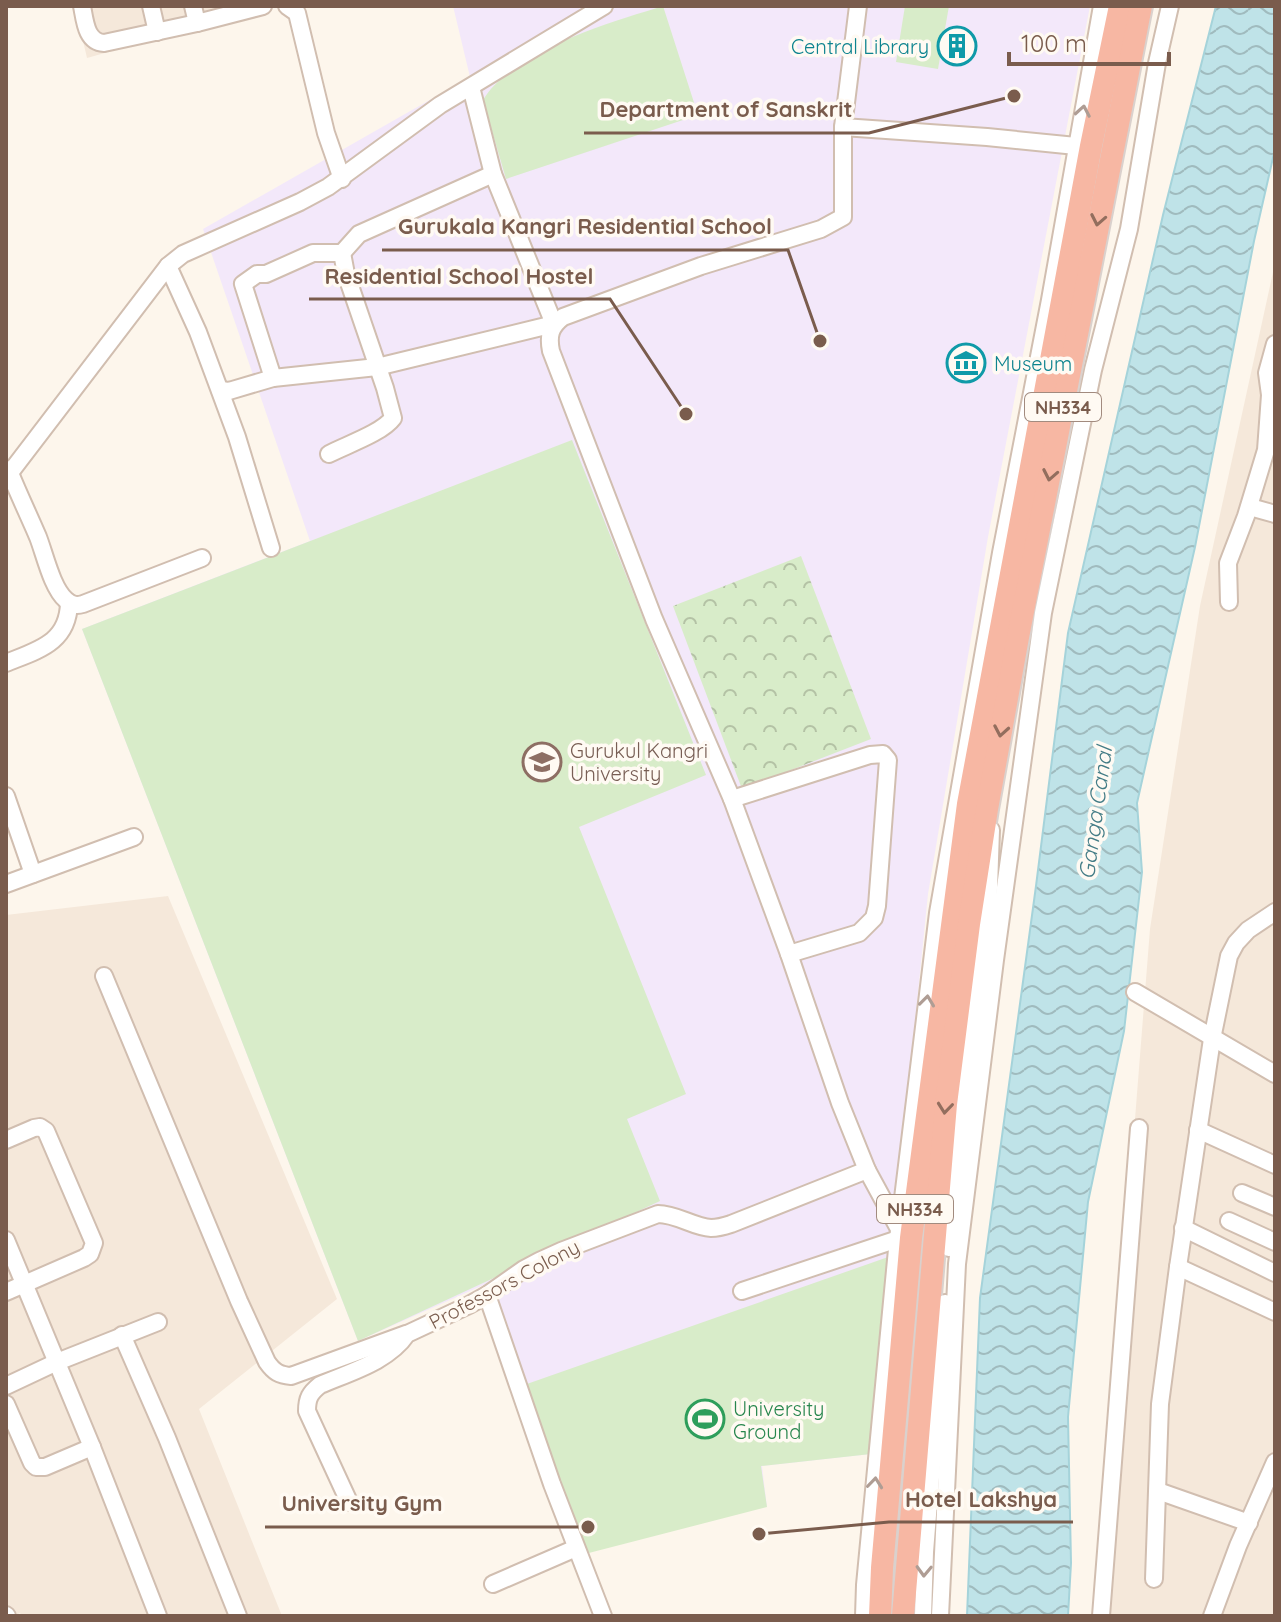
<svg xmlns="http://www.w3.org/2000/svg" width="1281" height="1622" viewBox="0 0 1281 1622" font-family="Quicksand,sans-serif">
<style>
.residential{fill:#f5e8da}
.education{fill:#f3e8fa}
.green{fill:#d8ecc9}
.forest{fill:url(#forest-crowns)}
.water{fill:url(#water-waves);stroke:#a5d3da;stroke-width:2}
.lines{fill:none;stroke-linecap:round;stroke-linejoin:round}
.minor-casing{stroke:#d1beb0;stroke-width:20}
.highway-casing{stroke:#dad1cd;stroke-width:26}
.minor{stroke:#fff;stroke-width:16}
.highway{stroke:#f7b7a3;stroke-width:22}
.oneway{stroke:#af9d94}
.oneway2{stroke:#936e5e}
.labels{text-anchor:middle;dominant-baseline:central;stroke-width:7;stroke-linejoin:round;paint-order:stroke}
.shield{fill:#fffaf3;stroke:#a28b7f;stroke-width:2}
.shield-label{font-size:18px;font-weight:bold;fill:#7a5c4d}
.culture-label{font-size:20px;fill:#0d838f;stroke:#fffaf3;text-anchor:end}
.education-label{font-size:20px;fill:#785e54;stroke:#fffaf3;text-anchor:start}
.street-label{font-size:20px;fill:#7a5c4d;stroke:#fffaf3}
.leisure-label{font-size:20px;fill:#27864d;stroke:#fffaf3;text-anchor:start}
.water-label{font-size:22px;font-style:italic;fill:#437c86;stroke:#fffaf3}
.leader{fill:none;stroke:#7a5c4d;stroke-width:3}
.callout-dot{fill:#7a5c4d;stroke:#fffaf3;stroke-width:3}
.callout-label{font-size:22px;text-anchor:middle;font-weight:bold;fill:#7a5c4d;stroke:#fffaf3;stroke-width:7;stroke-linejoin:round;paint-order:stroke}
</style>
<defs>
<pattern id="forest-crowns" width="20" height="18" patternUnits="userSpaceOnUse" patternTransform="scale(2)"><rect width="20" height="18" fill="#d8ecc9"/><path d="M2 6a3 3 0 1 1 6 0M12 15a3 3 0 1 1 6 0" fill="none" stroke="#b4c2a5"/></pattern>
<pattern id="water-waves" width="16" height="10" patternUnits="userSpaceOnUse" patternTransform="scale(2)"><rect width="16" height="10" fill="#bfe3e8"/><path d="M0 5q4-4 8 0t8 0" fill="none" stroke="#a0bbbe"/></pattern>
</defs>
<rect width="100%" height="100%" fill="#fdf6ec"/>
<g class="residential">
<path d="M75,6H271L87,58Z"/>
<path d="M1275,263V1616H1106L1117,1347L1150,929L1200,606Z"/>
<path d="M168,896L337,1299L199,1409L282,1616H22L20,1613L13,1616H6V915Z"/>
</g>
<path class="education" d="M453,6H1090L988,537L928,894L871,1454L762,1466L767,1507L524,1385L488,1283L358,1341L82,629L310,541L203,229L470,77Z"/>
<g class="green">
<path d="M663,6L698,115L506,179L483,100C513,50 609,23 663,6Z"/>
<path d="M905,6H949L938,69L896,62Z"/>
<path d="M572,440L706,775L579,827L686,1094L627,1119L660,1201L358,1341L82,629Z"/>
<path d="M891,1256L871,1454L761,1466L767,1507L581,1555L524,1385Z"/>
</g>
<path class="forest" d="M801,556L871,739L742,789L673,606Z"/>
<path class="water" d="M1216,6H1275V149L1254,241L1195,547L1137,803L1142,872L1124,1031L1088,1202L1068,1417L1071,1563L1068,1616H967L980,1298L1036,886L1068,633L1163,215Z"/>
<g class="lines">
<g class="minor-casing">
<g id="minor">
<path d="M82,6C85,21 86,42 104,43L197,23L263,6"/>
<path d="M151,6L157,32"/>
<path d="M193,6L197,23"/>
<path d="M287,6L297,13L326,133L342,179"/>
<path d="M858,6L843,127V217L821,229L701,266L563,317C550,327 548,336 551,351L654,619L732,799L789,954L840,1103L867,1170L899,1229"/>
<path d="M843,127L987,137L1076,146"/>
<path d="M168,266L198,332L237,437L271,548"/>
<path d="M273,378L243,284L257,274H266L313,253H342L359,234L493,174"/>
<path d="M220,390L229,391L273,378L377,367L554,324L493,174L471,87"/>
<path d="M329,454C346,445 382,433 393,418L385,388L346,274L342,253"/>
<path d="M6,469L10,473C19,495 29,516 38,537C45,555 52,588 66,600C72,605 76,606 83,604L202,558"/>
<path d="M6,478L168,266L183,254L300,202L328,187L440,105L604,6"/>
<path d="M1250,507L1275,514"/>
<path d="M1229,602L1228,563L1246,516L1266,450L1270,395L1267,373L1275,344"/>
<path d="M6,663C38,650 68,643 69,603"/>
<path d="M6,796L33,874"/>
<path d="M732,799L870,755L883,754L888,760L877,906L874,918L859,933L789,954"/>
<path d="M6,884L134,837"/>
<path d="M104,976L239,1301L267,1362C274,1372 279,1375 291,1376L406,1334"/>
<path d="M1135,992L1275,1074"/>
<path d="M1198,1130L1275,1165"/>
<path d="M6,1140L34,1128L40,1127L46,1131L94,1243L90,1254L84,1258L6,1292"/>
<path d="M1242,1193L1275,1207"/>
<path d="M1229,1221L1275,1242"/>
<path d="M1183,1228L1275,1273"/>
<path d="M6,1240L92,1447L158,1616"/>
<path d="M949,1248L952,1203L988,917L991,830"/>
<path d="M1178,1267L1275,1312"/>
<path d="M742,1291L898,1239"/>
<path d="M487,1295L552,1484L603,1616"/>
<path d="M122,1335L167,1438L238,1616"/>
<path d="M6,1386L57,1362L158,1322"/>
<path d="M6,1404L32,1463L36,1467H45L92,1447"/>
<path d="M1158,1491L1249,1523"/>
<path d="M349,1502L307,1411C307,1398 310,1393 320,1385C350,1372 388,1362 407,1334L469,1305L487,1295L524,1269L539,1261L561,1251L658,1214C677,1214 693,1227 711,1228C718,1228 725,1226 731,1224L867,1170"/>
<path d="M1154,1579L1160,1404L1178,1267L1212,1039L1229,956L1236,943L1248,930L1275,912"/>
<path d="M493,1584L576,1548"/>
<path d="M6,1615L7,1616"/>
<path d="M864,1616L865,1585L898,1239L938,913L1001,553L1050,300L1102,6"/>
<path d="M923,1616L925,1552L945,1303"/>
<path d="M940,1616L957,1264L995,960L1043,613L1093,370L1129,229L1157,63L1170,6"/>
<path d="M1101,1616L1139,1128"/>
<path d="M1212,1616L1238,1546L1275,1462"/>
</g>
</g>
<g class="highway-casing">
<g id="highway">
<path d="M880,1616L882,1568L911,1238L968,804L1091,146L1120,6"/>
<path d="M903,1616L946,1104L969,924L987,809L1018,637L1141,6"/>
</g>
</g>
<use href="#minor" class="minor"/>
<use href="#highway" class="highway"/>
</g>
<defs><path id="oneway-chevron" d="M-2-3.5L2.5 0L-2 3.5" fill="none" stroke-width="1.6" stroke-linecap="round" stroke-linejoin="round" transform="scale(2)"/></defs>
<g class="oneway">
<use href="#oneway-chevron" transform="translate(1083 111) rotate(-80)"/>
<use href="#oneway-chevron" transform="translate(927 1001) rotate(-83)"/>
<use href="#oneway-chevron" transform="translate(875 1483) rotate(-84)"/>
<use href="#oneway-chevron" transform="translate(924 1571) rotate(92)"/>
</g>
<g class="oneway2">
<use href="#oneway-chevron" transform="translate(1098 220) rotate(101)"/>
<use href="#oneway-chevron" transform="translate(1050 475) rotate(101)"/>
<use href="#oneway-chevron" transform="translate(1001 731) rotate(100)"/>
<use href="#oneway-chevron" transform="translate(945 1108) rotate(96)"/>
</g>
<defs>
<g id="building-ring" transform="scale(2)"><circle r="9.5" fill="#fffaf3" stroke="#0f9aa8" stroke-width="1.5"/><path d="M-4-6H4V6H1V3H-1V6H-4ZM-2.5-4.3h1.7v1.8h-1.7ZM.8-4.3h1.7v1.8H.8ZM-2.5-1h1.7V.8h-1.7ZM.8-1h1.7V.8H.8Z" fill="#0f9aa8"/></g>
<g id="museum-ring" transform="scale(2)"><circle r="9.5" fill="#fffaf3" stroke="#0f9aa8" stroke-width="1.5"/><path d="M0-6L6-3V-2H-6V-3ZM-5-1h2V3h-2ZM-1-1h2V3h-2ZM3-1h2V3H3ZM-6 4H6V6H-6Z" fill="#0f9aa8"/></g>
<g id="university-ring" transform="scale(2)"><circle r="9.5" fill="#fffaf3" stroke="#8d6e63" stroke-width="1.5"/><path d="M0-5L7-2L0 1L-7-2ZM-4 1L0 2.5L4 1V4Q0 6-4 4Z" fill="#8d6e63"/></g>
<g id="stadium-ring" transform="scale(2)"><circle r="9.5" fill="#fffaf3" stroke="#2e9e5b" stroke-width="1.5"/><path d="M0-5a6.5 5 0 1 0 0 10a6.5 5 0 1 0 0-10ZM-3.5-1.8h7v3.6h-7Z" fill="#2e9e5b"/></g>
</defs>
<g fill-rule="evenodd">
<use href="#building-ring" x="957" y="46"/>
<use href="#museum-ring" x="966" y="363"/>
<use href="#university-ring" x="542" y="762"/>
<use href="#stadium-ring" x="705" y="1419"/>
</g>
<g class="labels">
<g class="shield">
<rect x="1025" y="393" width="76" height="28" rx="6"/>
<rect x="877" y="1195" width="76" height="28" rx="6"/>
</g>
<g class="shield-label">
<text x="1063" y="407">NH334</text>
<text x="915" y="1209">NH334</text>
</g>
<g class="culture-label">
<text x="929" y="46">Central Library</text>
<text x="994" y="363" text-anchor="start">Museum</text>
</g>
<g class="education-label">
<text x="570" y="750">Gurukul Kangri<tspan x="570" dy="23">University</tspan></text>
</g>
<g class="street-label">
<text transform="translate(504 1284) rotate(-28)">Professors Colony</text>
</g>
<g class="leisure-label">
<text x="733" y="1408">University<tspan x="733" dy="23">Ground</tspan></text>
</g>
<g class="water-label">
<text transform="translate(1095 813) rotate(-82)">Ganga Canal</text>
</g>
</g>
<path class="leader" d="M1014 96L869 133H584M820 341L788 250H382M686 414L610 299H309M759 1534L889 1522H1073M588 1527L458 1527H265"/>
<g class="callout-dot">
<circle cx="1014" cy="96" r="8"/>
<circle cx="820" cy="341" r="8"/>
<circle cx="686" cy="414" r="8"/>
<circle cx="759" cy="1534" r="8"/>
<circle cx="588" cy="1527" r="8"/>
</g>
<g class="callout-label">
<text x="726" y="117">Department of Sanskrit</text>
<text x="585" y="234">Gurukala Kangri Residential School</text>
<text x="459" y="284">Residential School Hostel</text>
<text x="981" y="1507">Hotel Lakshya</text>
<text x="362" y="1511">University Gym</text>
</g>
<rect width="1281" height="1622" fill="none" stroke="#7a5c4d" stroke-width="16"/>
<path d="M1009 52v12h160v-12" fill="none" stroke="#7a5c4d" stroke-width="4"/>
<text x="1021" y="52" font-size="24" fill="#7a5c4d" stroke="#fffaf3" stroke-width="6" paint-order="stroke">100 m</text>
</svg>
